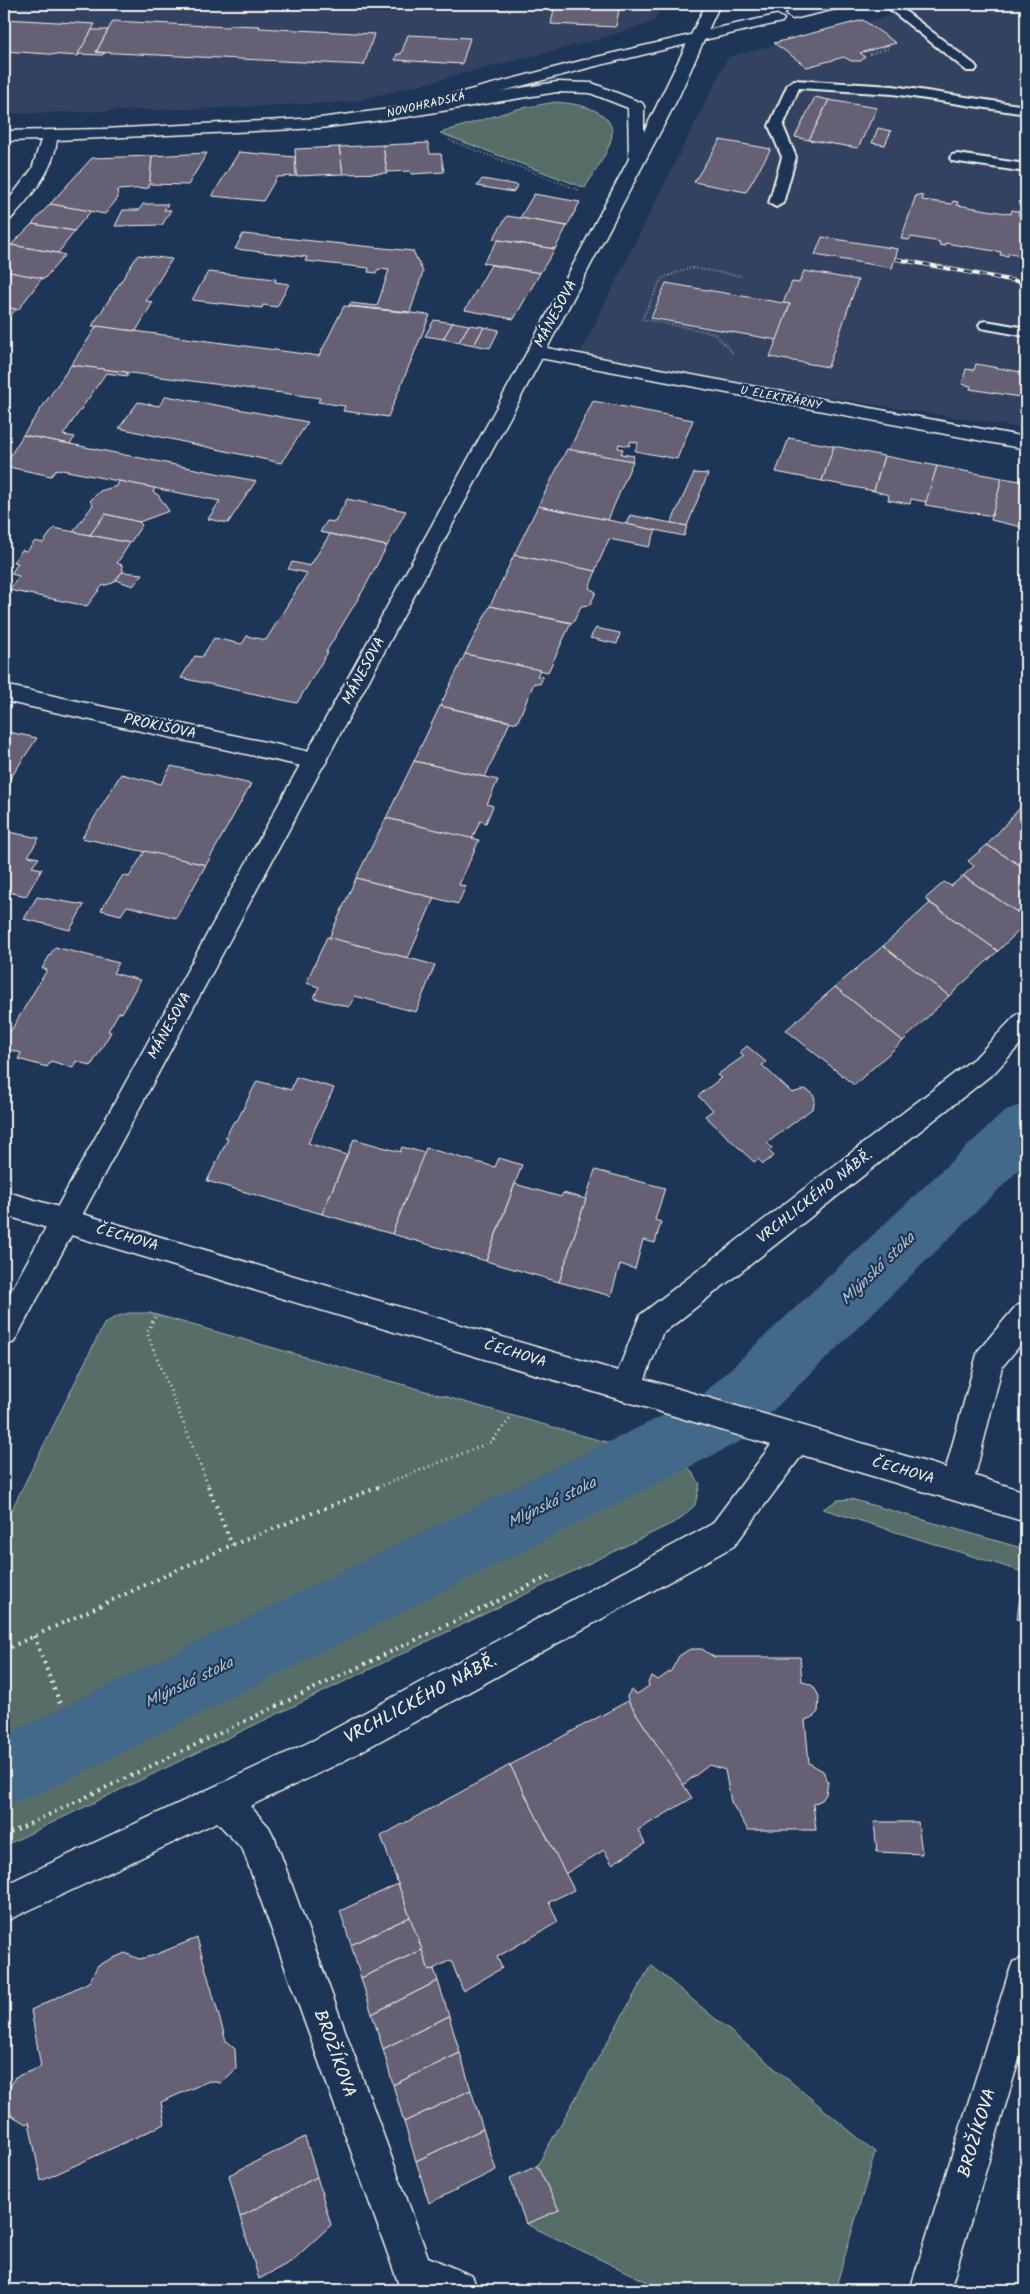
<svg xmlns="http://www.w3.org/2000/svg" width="1030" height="2294" viewBox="0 0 1030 2294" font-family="Kalam,sans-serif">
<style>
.built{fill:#334260}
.green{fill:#576d68;stroke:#a6afa8}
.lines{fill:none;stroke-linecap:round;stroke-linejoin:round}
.canal{fill:#42678a;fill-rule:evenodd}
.building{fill:#666075;stroke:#f4f1e8}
.service-casing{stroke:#f4f1e8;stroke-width:4}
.minor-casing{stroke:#f4f1e8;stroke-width:3}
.tertiary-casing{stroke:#f4f1e8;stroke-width:3}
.secondary-casing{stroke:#f4f1e8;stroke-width:3}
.path-far2{stroke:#f4f1e8;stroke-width:2;stroke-dasharray:0.5 2.5;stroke-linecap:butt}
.path-far1{stroke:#f4f1e8;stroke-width:3;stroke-dasharray:1 4;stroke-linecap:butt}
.path{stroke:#f4f1e8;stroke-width:4;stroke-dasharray:2 5;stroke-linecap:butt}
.service{fill:#1d3557;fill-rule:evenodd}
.minor{fill:#1d3557;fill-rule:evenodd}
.tertiary{fill:#1d3557;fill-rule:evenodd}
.secondary{fill:#1d3557;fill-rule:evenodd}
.rail-casing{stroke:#f4f1e8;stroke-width:4}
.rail{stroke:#1d3557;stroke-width:2.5;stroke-dasharray:7;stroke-linecap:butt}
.labels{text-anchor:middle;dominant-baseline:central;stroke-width:4.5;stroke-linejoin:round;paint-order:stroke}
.far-street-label{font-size:12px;fill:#f4f1e8;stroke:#1d3557}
.street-label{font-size:15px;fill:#f4f1e8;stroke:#1d3557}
.water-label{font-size:16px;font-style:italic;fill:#b6c1c7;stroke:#1d3557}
.near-street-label{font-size:18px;fill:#f4f1e8;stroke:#1d3557}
</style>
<rect width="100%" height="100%" fill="#1d3557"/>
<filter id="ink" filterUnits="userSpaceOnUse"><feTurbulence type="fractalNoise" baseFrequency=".02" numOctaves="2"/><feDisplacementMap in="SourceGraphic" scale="10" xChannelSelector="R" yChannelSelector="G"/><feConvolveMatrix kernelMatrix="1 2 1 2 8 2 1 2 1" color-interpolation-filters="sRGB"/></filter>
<g filter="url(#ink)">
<g class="built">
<path d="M4,4H663L654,22L593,41L352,102L222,108L4,114Z"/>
<path d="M935,4H1026V429L578,357L728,57Z"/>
</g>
<g class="green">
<path d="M555,102C573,103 612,108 612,133C612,148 593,174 585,188L440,133L517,109Z"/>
<path d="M129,1313H150L687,1465L700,1484L695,1505L679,1520L4,1846V1525L104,1324L115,1317Z"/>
<path d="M851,1499L1018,1547L1026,1553V1573L823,1509L838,1500Z"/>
<path d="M651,1965L875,2152L835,2290H664L526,2224L559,2210L537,2166Z"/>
</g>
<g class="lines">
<path class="canal" d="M1026,1103V1163L743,1440L49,1789L4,1806V1736L699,1398L1006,1110Z"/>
</g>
<g class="building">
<path d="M555,4H620L616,27L551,24Z"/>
<path d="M4,19L95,24L78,56L4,51Z"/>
<path d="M863,20L896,43L860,53L865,57L861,61H851L844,57L807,67L774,43Z"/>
<path d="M113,21L228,27L230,25L260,26L259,28L374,34L364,65L96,52Z"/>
<path d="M92,30H108L96,52L105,53L102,55L78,54Z"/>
<path d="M408,35L470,38L462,64L395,60L397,54H401Z"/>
<path d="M815,97L829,100L809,140L795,137Z"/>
<path d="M829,100L877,108L858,148L809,140Z"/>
<path d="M878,128L891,131L885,145L872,143Z"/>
<path d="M720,140L771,149L746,192L694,182Z"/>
<path d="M428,143L430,154H441L444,172L411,174L410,171L387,172L383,145Z"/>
<path d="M383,145L387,173L343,174L339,147Z"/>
<path d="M339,147L343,174L296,176L295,149Z"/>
<path d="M239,152L295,157L296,176L277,177L263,201L212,196Z"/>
<path d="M207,153L188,185L149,184L152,156Z"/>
<path d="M152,156L149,188L117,190L118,198L105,214L50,204L92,158Z"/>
<path d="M482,179L518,185L513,192L477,186Z"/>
<path d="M534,194L580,202L567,226L520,218Z"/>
<path d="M916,195L923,196L922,200L952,204L953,201L958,202L957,205L1011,214L1012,210L1020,212L1018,215L1026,216V256L1009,253L1008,256L1000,255L1001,252L945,243V246L939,245L940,242L911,237L909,240L901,239Z"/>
<path d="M50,204L91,211L74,231L32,224Z"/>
<path d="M143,204H168L164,210H171L162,225L115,226L123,210H139Z"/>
<path d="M507,216L520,218L567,226L555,249L493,239Z"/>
<path d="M32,224L74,231H75L58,253L11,245Z"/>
<path d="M243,234L413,251L423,272L410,312L349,306L350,303L377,306L389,270L378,269L376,273L368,272L369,268L305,261L307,257L235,249Z"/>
<path d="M822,237L898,249L892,268L815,255Z"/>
<path d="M498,240L555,249L540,273L483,263Z"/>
<path d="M11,245L58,253L65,255L44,279L4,271V254Z"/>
<path d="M138,255L172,259L146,301L153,302L136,331L92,326Z"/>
<path d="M491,265L540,273L514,319L465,310Z"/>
<path d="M4,271L42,278L18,310L4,307Z"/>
<path d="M804,271L858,280L828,367L770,357L790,304L783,303L792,282L799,283Z"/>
<path d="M208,272L276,279L275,282L289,284L277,307L263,305L262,308L192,300Z"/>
<path d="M666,283L783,303L790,304L777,340L651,318Z"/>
<path d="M344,306L430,315L388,417L343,411L345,406L318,402L320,398L71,365L97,326L319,356Z"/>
<path d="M4,307L16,309L4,324Z"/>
<path d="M434,320L453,323L443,339L425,336Z"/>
<path d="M453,322L469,325L459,342L443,339Z"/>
<path d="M469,325L484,327L474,345L459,342Z"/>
<path d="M484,327L499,330L490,348L474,345Z"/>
<path d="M976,364L1026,373V398L970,389L971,386L962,384L966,369L974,370Z"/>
<path d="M71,365L126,372L128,376L106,373L63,435L75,437L70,444L23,435Z"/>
<path d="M166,396L276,416L308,422L281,463L119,428L138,402L159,406Z"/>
<path d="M593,401L693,420L677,459L635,451L638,443L631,441L629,446L619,444L618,448L623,449L621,454L634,456L632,461L569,450Z"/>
<path d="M23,435L70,444L256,481L228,523L208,519L220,501L57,469L51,476L4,466Z"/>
<path d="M789,438L834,446L822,481L776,472Z"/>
<path d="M834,446L884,456L874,491L822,481Z"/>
<path d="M567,449L633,461L608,520L538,506Z"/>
<path d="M884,456L937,466L927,502L911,499L910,504L888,500L889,495L874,491Z"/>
<path d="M937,466L1002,478L993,516L925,505Z"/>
<path d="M694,473L708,474L687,526L671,523Z"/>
<path d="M1002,478L1026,482V528L991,520Z"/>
<path d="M119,481L155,488L153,492L158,495L169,511L139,522L105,514L90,535L73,532L93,505L90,501L100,491L117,486Z"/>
<path d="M347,499L406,511L387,546L320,532L327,521L335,522Z"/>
<path d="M538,506L608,520L656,530L649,547L609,539L595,571L514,555Z"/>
<path d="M105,514L139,522L142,525L130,543L90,535Z"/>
<path d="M630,515L687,526L684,536L626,524Z"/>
<path d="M54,528L130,543L117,563L122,565L123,571L113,583L102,586L87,606L9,590L19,576L11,574L18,563L13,562L22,550L27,551L35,541L43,543Z"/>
<path d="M330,534L387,546L365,587L326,652H328L297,703L181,678L195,656L202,657L214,638L242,644L247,636L266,640L307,573L288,569L292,562L310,566Z"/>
<path d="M514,555L596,571L589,588L596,592L590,605L581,606L573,623L490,606Z"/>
<path d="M122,572L143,574L133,586L116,580Z"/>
<path d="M490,606L571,623L548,672L465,654Z"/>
<path d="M596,628L620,633L617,644L590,638Z"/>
<path d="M465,654L540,670L537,676L543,677L540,684L534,683L517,723L440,706Z"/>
<path d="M440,706L510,722L485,777L414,761Z"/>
<path d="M4,731L37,738L4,788Z"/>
<path d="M414,761L498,780L487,804L493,806L486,823L480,821L472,839L386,818Z"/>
<path d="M171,766L251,784L206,865L82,838L121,774L161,784Z"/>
<path d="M1026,801V869L987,845Z"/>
<path d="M386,818L479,840L459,885L466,886L458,904L356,878Z"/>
<path d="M4,831L39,838L28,856L39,858L32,867L42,869L26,896L4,891Z"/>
<path d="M987,845L1026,869V918L963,876L974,866L968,861Z"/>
<path d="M145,851L206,865L176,918L127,906L121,915L101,910L123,875L129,877Z"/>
<path d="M963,876L1026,918V924L998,951L925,899L944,882L951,886Z"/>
<path d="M356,878L434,898L408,958L329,938Z"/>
<path d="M37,897L84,905L70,930L24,919Z"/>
<path d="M930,903L998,951L949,996L883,946Z"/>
<path d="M327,937L435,965L416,1012L355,996L349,1007L314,998L319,987L306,983Z"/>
<path d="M883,946L949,996L903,1041L835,987Z"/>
<path d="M55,947L119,963L113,973L140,980L122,1013L119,1012L108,1031L111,1032L91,1066L76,1061L73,1068L51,1061L47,1067L18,1059L21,1053L4,1048V1042L47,970L42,968Z"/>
<path d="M835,987L903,1041L854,1085L786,1030Z"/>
<path d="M747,1046L766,1062L762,1065L792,1093L805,1089L812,1093L815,1099L813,1108L767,1143L772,1148L769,1151L774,1156L763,1164L758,1159L754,1162L705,1116L713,1110L698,1096L721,1078L717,1075L744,1056L740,1052Z"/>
<path d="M296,1077L334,1088L308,1143L347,1155L322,1214L207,1181L228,1139L225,1138L234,1121H237L257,1081L291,1090Z"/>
<path d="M354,1139L400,1152L402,1147L425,1153L392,1234L322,1214Z"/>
<path d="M426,1148L495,1167L499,1158L522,1165L486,1261L392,1234Z"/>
<path d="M595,1170L665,1188L655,1220L661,1222L655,1243L643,1240L635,1269L620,1264L611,1296L559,1282Z"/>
<path d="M515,1184L561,1197L563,1193L586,1199L559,1282L486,1261Z"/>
<path d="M1021,1589L1026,1591V1622L1017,1619Z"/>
<path d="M690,1649H702L714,1657H800L802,1681L813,1686L819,1696L818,1712L813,1717L805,1720L809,1763L823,1771L828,1782L826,1794L822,1800L813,1804L816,1830H748L731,1802L725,1770L709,1765L683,1785L628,1701L627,1696L631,1690L637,1694L649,1686L648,1682L652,1676L658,1680L671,1671L679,1656Z"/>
<path d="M628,1701L692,1798L638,1830L645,1844L612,1864L604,1850L565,1874L510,1765Z"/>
<path d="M510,1765L574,1890L549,1902L558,1922L497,1957L502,1968L463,1991L451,1960L429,1971L381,1836Z"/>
<path d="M874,1822H918L922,1854L877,1852Z"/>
<path d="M398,1884L410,1917L351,1945L340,1911Z"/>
<path d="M410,1917L422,1950L361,1978L351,1945Z"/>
<path d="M197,1938L226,2041L235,2049L236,2069L221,2083L209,2081L161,2102L165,2124L41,2181L29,2122L26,2124L11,2115L6,2096L15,2077L41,2067L31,2010L89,1982L98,1965L125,1953L139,1959L152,1956Z"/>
<path d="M422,1950L429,1971L434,1969L438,1981L372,2014L361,1978Z"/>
<path d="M438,1981L449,2016L383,2049L372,2014Z"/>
<path d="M449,2016L460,2053L393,2085L383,2049Z"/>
<path d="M460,2053L471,2090L404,2122L393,2085Z"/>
<path d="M471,2090L483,2129L416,2161L404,2122Z"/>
<path d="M483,2129L496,2170L429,2203L416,2161Z"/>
<path d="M305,2137L317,2177L240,2217L229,2175Z"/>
<path d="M537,2166L559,2210L526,2224L510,2178Z"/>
<path d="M317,2177L331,2225L292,2261L259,2279L240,2217Z"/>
</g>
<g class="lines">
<g class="service-casing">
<g id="service">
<path d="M883,4H896L975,65L977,68L975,71H967Z"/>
<path d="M794,80L893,86L1026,106V114L893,94L799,88L783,126L796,157L783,203L776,207L769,203L782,157L769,126L788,84Z"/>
<path d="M957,154L1026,164V172L952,161L950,158L952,155Z"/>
<path d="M986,321L1026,328V336L981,328L979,325L981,322Z"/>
</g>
</g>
<g class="minor-casing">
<g id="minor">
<path d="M536,346L1026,437V449L529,356L527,352L529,348Z"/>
<path d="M4,685L315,753L323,755L327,761L323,767L315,769L4,701Z"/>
<path d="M1026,1010V1038L995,1072L662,1334L645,1379L946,1468L978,1351L1016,1306L1026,1303V1338L1002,1367L975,1476L1026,1492V1522L802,1455L734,1546L338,1764L250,1806L269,1827L275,1839L428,2257L472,2276L478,2290H411L399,2285L243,1850L217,1822L4,1922V1885L314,1740L712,1524L771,1445L4,1215V1191L618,1371L640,1315L977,1056L1017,1014Z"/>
<path d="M1026,1957V2036L950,2290H910L1008,1975L1013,1962Z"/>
</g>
</g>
<g class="tertiary-casing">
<path id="tertiary" d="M699,33L706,37L704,40L592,67L406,117L320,128L57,140C53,172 31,196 10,220L4,221V206L32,169L41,140L4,141V131L103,129L320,118L405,107L584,60Z"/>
</g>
<g class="secondary-casing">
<g id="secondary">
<path d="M706,4H720L708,30L777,15L784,19L782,22L704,40L679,96L545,352L14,1342L4,1346V1304L527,352L629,159L628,108L590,93L557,92L406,117L398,112L406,107L557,82L592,83L642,103L644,106V132Z"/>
<path d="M822,4H846L844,7L793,19L786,15L788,12Z"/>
</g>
</g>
<g class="path-far2">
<path d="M870,54L890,48"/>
<path d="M449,140L579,190"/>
<path d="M732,352L714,333L642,319L662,278L691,268L742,276"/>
</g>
<g class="path-far1">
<path d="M155,1317L147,1333L209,1487"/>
<path d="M378,1487L491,1442L510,1419"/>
</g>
<g class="path">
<path d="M208,1486L232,1545"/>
<path d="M34,1636L61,1706"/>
<path d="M4,1650L232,1545L381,1486"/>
<path d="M4,1836L554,1574"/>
</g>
<use href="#service" class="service"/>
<use href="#minor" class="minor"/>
<use href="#tertiary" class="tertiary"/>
<use href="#secondary" class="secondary"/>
<g class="rail-casing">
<path id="rail" d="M896,259L1026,283"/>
</g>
<use href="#rail" class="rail"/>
</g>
</g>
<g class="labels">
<g class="far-street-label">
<text transform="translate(426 105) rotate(-13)">NOVOHRADSKÁ</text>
<text transform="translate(781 398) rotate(11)">U ELEKTRÁRNY</text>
</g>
<g class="street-label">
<text transform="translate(556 314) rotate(-62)">MÁNESOVA</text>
<text transform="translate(364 671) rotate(-62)">MÁNESOVA</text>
<text transform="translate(160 727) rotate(12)">PROKIŠOVA</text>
<text transform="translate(170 1026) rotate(-61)">MÁNESOVA</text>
<text transform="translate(815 1197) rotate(-38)">VRCHLICKÉHO NÁBŘ.</text>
<text transform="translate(127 1238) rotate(16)">ČECHOVA</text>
<text transform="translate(515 1354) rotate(17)">ČECHOVA</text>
<text transform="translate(903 1471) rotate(16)">ČECHOVA</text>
</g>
<g class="water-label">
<text transform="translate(878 1269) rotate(-44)">Mlýnská stoka</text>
<text transform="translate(552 1503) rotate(-26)">Mlýnská stoka</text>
<text transform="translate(189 1683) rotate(-26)">Mlýnská stoka</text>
</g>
<g class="near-street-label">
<text transform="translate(421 1700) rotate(-28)">VRCHLICKÉHO NÁBŘ.</text>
<text transform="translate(334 2054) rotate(70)">BROŽÍKOVA</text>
<text transform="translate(978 2133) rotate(-73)">BROŽÍKOVA</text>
</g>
</g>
<rect width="1030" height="2294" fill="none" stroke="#1d3557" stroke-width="20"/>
<rect x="10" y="10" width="1010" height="2274" fill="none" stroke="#f4f1e8" stroke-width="2" filter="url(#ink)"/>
</svg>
